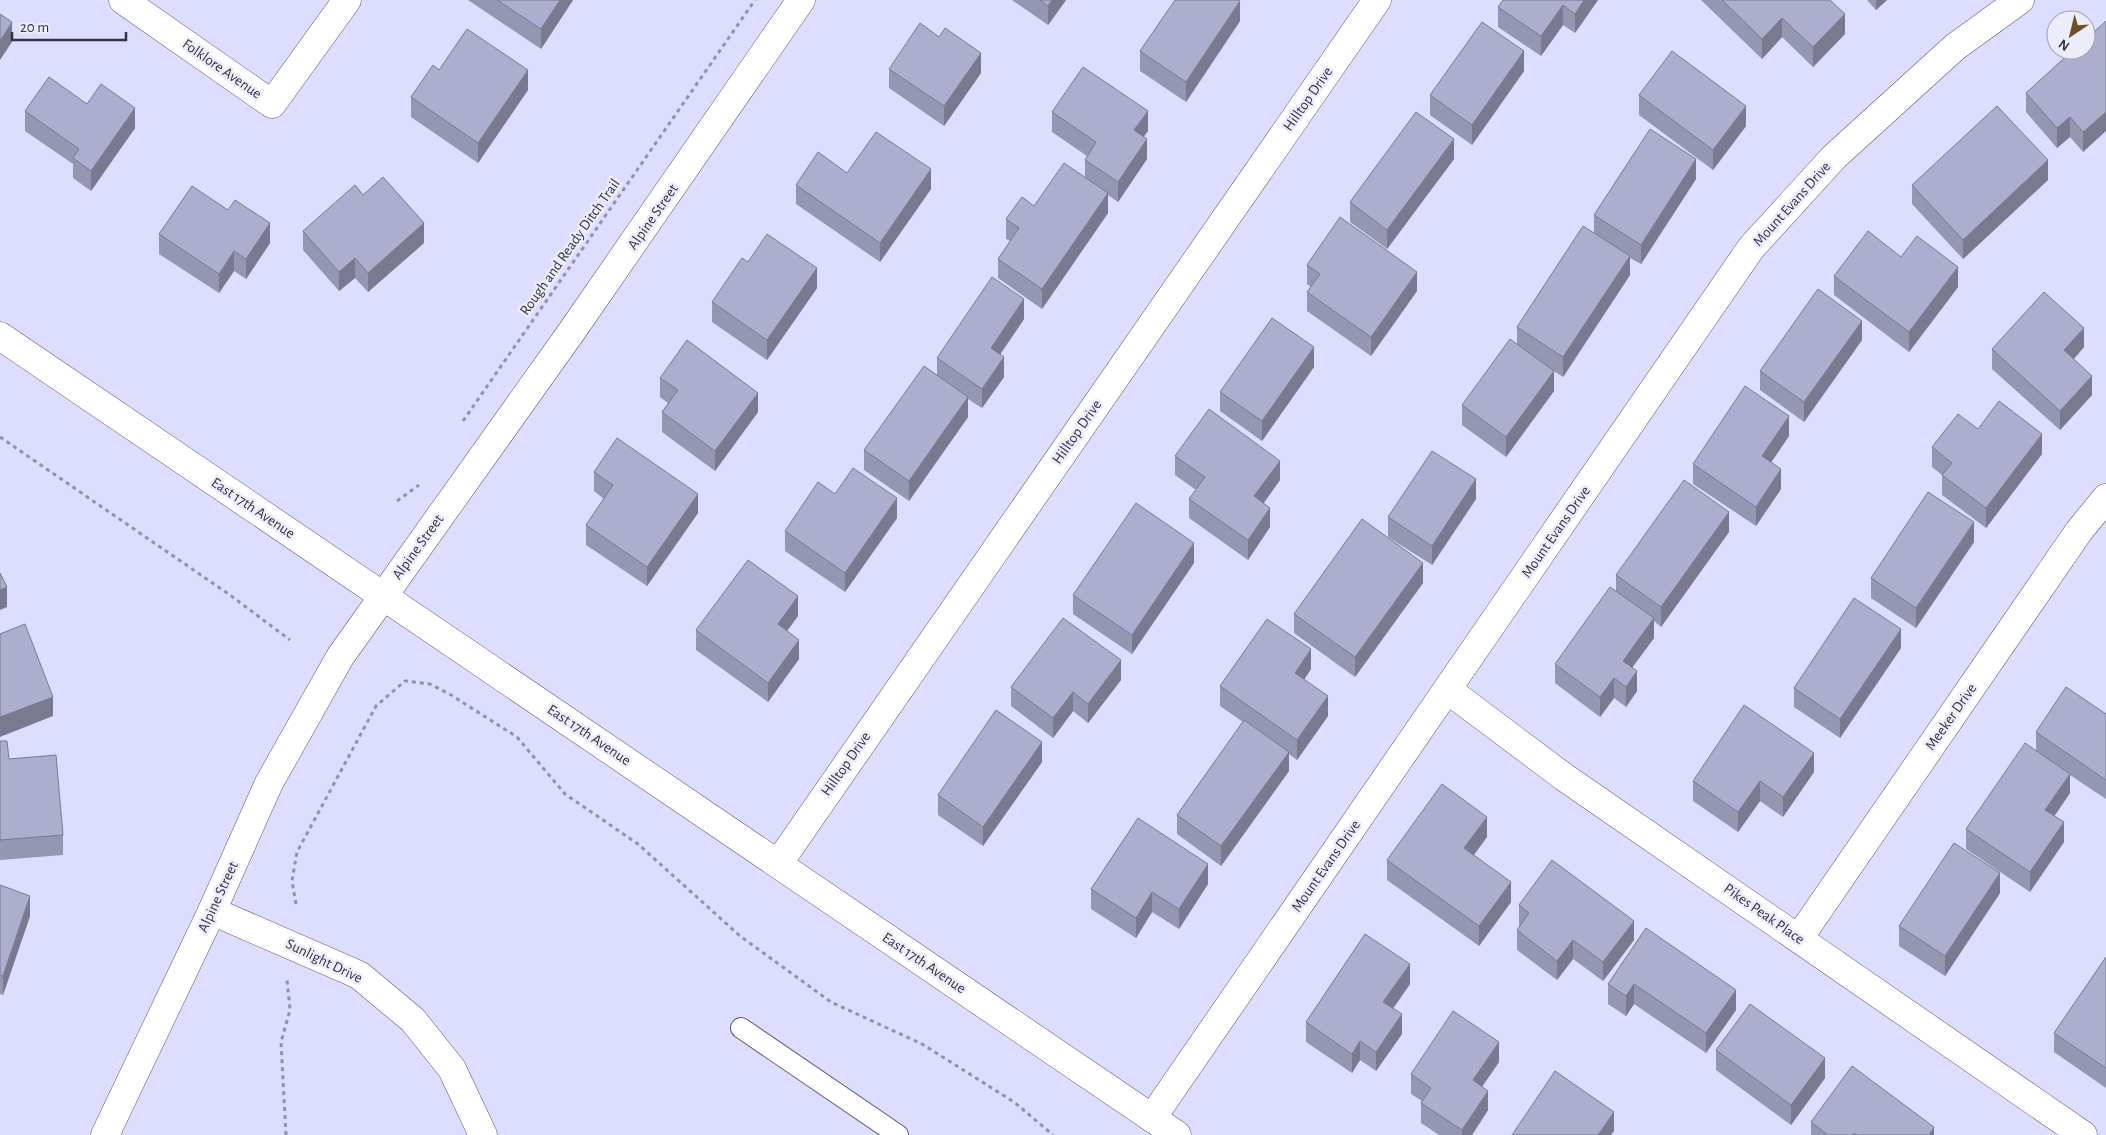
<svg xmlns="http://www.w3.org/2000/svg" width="2106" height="1135" viewBox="0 0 2106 1135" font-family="'Alegreya Sans',sans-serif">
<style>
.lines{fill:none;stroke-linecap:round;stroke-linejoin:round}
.lane-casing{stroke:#5a5a76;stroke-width:22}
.street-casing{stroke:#5a5a76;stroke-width:29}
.secondary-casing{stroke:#5a5a76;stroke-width:29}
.path{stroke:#9192ab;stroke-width:3;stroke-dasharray:4 4;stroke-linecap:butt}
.lane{stroke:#fff;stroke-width:20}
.street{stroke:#fff;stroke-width:28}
.secondary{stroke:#fff;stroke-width:28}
.wall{fill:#9596b1}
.shaded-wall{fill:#797a90}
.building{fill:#adaece;stroke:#797a90}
.labels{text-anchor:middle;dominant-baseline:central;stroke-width:5;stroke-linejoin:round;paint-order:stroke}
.street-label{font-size:15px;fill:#343441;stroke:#ececfa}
</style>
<rect width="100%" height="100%" fill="#dcddff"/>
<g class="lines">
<g class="lane-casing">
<path id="lane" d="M741,1028L898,1135"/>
</g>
<g class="street-casing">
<g id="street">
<path d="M123,0L272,104L347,0"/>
<path d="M1448,690L1564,777L2083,1135"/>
<path d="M778,864L1377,0"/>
<path d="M212,911L359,975L413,1020L452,1069L483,1135"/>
<path d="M1799,938L2079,531L2106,498"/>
<path d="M1152,1118L1751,248L1834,157L1955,47L2020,0"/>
</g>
</g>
<g class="secondary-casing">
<g id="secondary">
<path d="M0,336L1177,1135"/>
<path d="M105,1135L212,911L269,783L340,657L572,331L801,0"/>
</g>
</g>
<g class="path">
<path d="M463,421L755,0"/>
<path d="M0,437L230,595L290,640"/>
<path d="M397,501L419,485"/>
<path d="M296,904L292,881L297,852L376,706L405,681L430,684L451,695L517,737L565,794L638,844L740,936L831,1002L922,1044L1014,1102L1053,1135"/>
<path d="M286,1135L281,1042L290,1010L287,980"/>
</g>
<use href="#lane" class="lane"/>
<use href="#street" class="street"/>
<use href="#secondary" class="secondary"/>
</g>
<g class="wall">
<path d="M468,0H573L541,49Z"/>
<path d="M1012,0H1066L1048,25Z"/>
<path d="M1598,0L1575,33L1563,25L1541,56L1498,27V7Z"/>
<path d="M1701,0H1830L1845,34L1813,67L1782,37L1762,59Z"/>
<path d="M1867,0H1887L1876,10Z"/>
<path d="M1240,21L1186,102L1140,71V51Z"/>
<path d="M2086,50L2083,152L2070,137L2057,148L2026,112V93Z"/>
<path d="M889,69L981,73L944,126L889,88Z"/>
<path d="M439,70L528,90L478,163L411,117V97Z"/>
<path d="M1524,71L1472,145L1430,115V95Z"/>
<path d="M1639,95L1746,126L1713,170L1639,115Z"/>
<path d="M87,104L135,128L91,191L73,178V164L25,131V111Z"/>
<path d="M1052,112L1148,131L1143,137L1147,159L1118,202L1108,195V213L1042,309L998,278V259L1010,241L1006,239V219L1034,206L1085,177V160L1087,156L1052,132Z"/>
<path d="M1454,159L1387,249L1350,222V202Z"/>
<path d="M1696,179L1641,264L1630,258V275L1563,377L1554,371V391L1506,457L1462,425V405L1517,344V327L1594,232V215Z"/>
<path d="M2048,180L1963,259L1912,204V185Z"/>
<path d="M796,185L931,189L880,262L796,204Z"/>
<path d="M363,195L424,243L368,292L355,278L339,291L303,250V231Z"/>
<path d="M159,234L270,243L246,279L234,271L219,293L159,254Z"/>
<path d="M1901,257L1958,287L1909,352L1834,295V276Z"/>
<path d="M748,262L817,288L767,360L712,322V302Z"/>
<path d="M1307,265L1417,291L1371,356L1307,311V292L1311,287L1307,284Z"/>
<path d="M1024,319L1000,354L1004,377L982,408L968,399V417L909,501L864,470V450L937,375V358Z"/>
<path d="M1862,340L1804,422L1760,390V371Z"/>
<path d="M2084,347L2074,359L2092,395L2060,430L1992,369V349Z"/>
<path d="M1314,367L1262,441L1220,411V392Z"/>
<path d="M660,378L758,412L715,471L662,432V412L668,403L660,397Z"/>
<path d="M1978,429L2042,454L1986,528L1942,495V475L1932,467V447Z"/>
<path d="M1789,436L1771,462L1781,489L1756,526L1693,484V464Z"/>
<path d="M1175,456L1280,480L1264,503L1270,527L1248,560L1189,518V499L1196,490L1175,475Z"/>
<path d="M594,472L698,513L647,586L586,545V525L604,499L594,491Z"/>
<path d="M835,494L897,518L845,592L785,551V531Z"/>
<path d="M1476,499L1432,565L1388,537V517Z"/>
<path d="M1729,532L1661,627L1654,621V638L1632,667L1637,691L1626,707L1614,698L1600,717L1555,683V664L1616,591V575Z"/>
<path d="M1974,542L1916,628L1871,598V578Z"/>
<path d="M1194,563L1132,654L1073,614V595Z"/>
<path d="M1423,583L1355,677L1294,633V614Z"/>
<path d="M798,616L787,631L799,659L768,702L696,650V630Z"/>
<path d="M1901,648L1840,738L1794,707V688Z"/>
<path d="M1311,669L1304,680L1328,716L1297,760L1289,754V771L1221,866L1177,834V815L1243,722L1220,706V686Z"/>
<path d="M1121,680L1088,723L1073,711L1053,738L1011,706V687Z"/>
<path d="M2106,714V799L2070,775V793L2054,816L2064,842L2030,892L1966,849V829L2036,750V732Z"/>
<path d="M0,741L9,759L63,835V855L0,860Z"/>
<path d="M1042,762L983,846L938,815V795Z"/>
<path d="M1814,772L1783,817L1760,801L1738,832L1693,801V781Z"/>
<path d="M1487,837L1474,855L1511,902L1479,946L1387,880V860Z"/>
<path d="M1208,884L1179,929L1152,912L1136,938L1091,909V889Z"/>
<path d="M0,885L30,916L3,995L0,994Z"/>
<path d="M2000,893L1945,976L1899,946V926Z"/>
<path d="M1519,905L1634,940L1603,981L1573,959L1557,980L1517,950V930L1520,926L1519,925Z"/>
<path d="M1646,928L1736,1010L1706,1053L1634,1004L1626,1016L1608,1004V984Z"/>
<path d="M2106,957V1088L2054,1052V1033Z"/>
<path d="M1410,984L1393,1009L1402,1034L1376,1071L1360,1060L1352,1073L1306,1042V1022Z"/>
<path d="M1716,1050L1825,1078L1791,1125L1716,1070Z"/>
<path d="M1499,1062L1482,1086L1488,1110L1472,1135H1439L1421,1123V1103L1422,1101L1411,1094V1074Z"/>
<path d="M1811,1122L1934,1135H1811Z"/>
</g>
<g class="shaded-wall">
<path d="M560,0H573L541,49V29Z"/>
<path d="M1052,0H1066L1048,25V6Z"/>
<path d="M1584,0H1598L1575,33V14Z"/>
<path d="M1876,0H1887L1876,10Z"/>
<path d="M1240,1V21L1186,102V82Z"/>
<path d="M1563,5V25L1541,56V36Z"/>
<path d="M1845,14V34L1813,67V47Z"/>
<path d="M1782,18V37L1762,59V39Z"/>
<path d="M12,22V42L0,60V41Z"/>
<path d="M1524,51V71L1472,145V125Z"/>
<path d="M981,53V73L944,126V106Z"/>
<path d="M528,70V90L478,163V143Z"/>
<path d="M1746,106V126L1713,170V150Z"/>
<path d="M135,108V128L91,191V171Z"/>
<path d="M1148,111V131L1134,150V130Z"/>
<path d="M2106,112V131L2083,152V132Z"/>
<path d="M2070,117V137L2057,148V128Z"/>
<path d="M1147,139V159L1118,202V182Z"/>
<path d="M1454,139V159L1387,249V230Z"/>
<path d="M1696,159V179L1641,264V245Z"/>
<path d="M2048,160V180L1963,259V240Z"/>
<path d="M931,169V189L880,262V243Z"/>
<path d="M1108,193V213L1042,309V289Z"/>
<path d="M270,223V243L246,279V259Z"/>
<path d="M424,223V243L368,292V273Z"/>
<path d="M234,251V271L219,293V274Z"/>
<path d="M1630,256V275L1563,377V357Z"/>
<path d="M355,258V278L339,291V272Z"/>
<path d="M1958,267V287L1909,352V332Z"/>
<path d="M817,268V288L767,360V340Z"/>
<path d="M1417,272V291L1371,356V337Z"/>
<path d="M1024,299V319L991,368V348Z"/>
<path d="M1862,321V340L1804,422V402Z"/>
<path d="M2084,328V347L2064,370V350Z"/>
<path d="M1314,347V367L1262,441V421Z"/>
<path d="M1004,357V377L982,408V389Z"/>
<path d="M1554,371V391L1506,457V437Z"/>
<path d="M2092,376V395L2060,430V411Z"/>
<path d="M758,393V412L715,471V451Z"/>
<path d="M968,397V417L909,501V481Z"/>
<path d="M1789,416V436L1762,476V456Z"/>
<path d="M2042,434V454L1986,528V508Z"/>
<path d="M1280,461V480L1254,516V496Z"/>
<path d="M1781,469V489L1756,526V507Z"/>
<path d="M1476,479V499L1432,565V546Z"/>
<path d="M698,494V513L647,586V567Z"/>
<path d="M897,498V518L845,592V573Z"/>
<path d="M1270,508V527L1248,560V540Z"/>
<path d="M1729,512V532L1661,627V607Z"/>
<path d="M1974,522V542L1916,628V608Z"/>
<path d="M1194,543V563L1132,654V635Z"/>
<path d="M1423,563V583L1355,677V657Z"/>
<path d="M7,587V607L0,610V590Z"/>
<path d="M798,596V616L778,643V624Z"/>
<path d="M1654,618V638L1623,680V661Z"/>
<path d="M1901,629V648L1840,738V719Z"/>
<path d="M799,640V659L768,702V683Z"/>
<path d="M1311,649V669L1295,693V673Z"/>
<path d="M1121,660V680L1088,723V704Z"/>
<path d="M1637,671V691L1626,707V687Z"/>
<path d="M1614,678V698L1600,717V697Z"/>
<path d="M1073,692V711L1053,738V718Z"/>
<path d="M1328,696V716L1297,760V740Z"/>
<path d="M53,697V716L0,737V717Z"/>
<path d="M1042,742V762L983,846V827Z"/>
<path d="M1289,752V771L1221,866V846Z"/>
<path d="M1814,753V772L1783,817V797Z"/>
<path d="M2070,774V793L2045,830V810Z"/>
<path d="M1760,781V801L1738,832V812Z"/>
<path d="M1487,817V837L1464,868V848Z"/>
<path d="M2064,822V842L2030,892V872Z"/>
<path d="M1208,864V884L1179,929V909Z"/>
<path d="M2000,873V893L1945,976V956Z"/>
<path d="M1511,882V902L1479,946V926Z"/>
<path d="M1152,892V912L1136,938V918Z"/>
<path d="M30,896V916L3,995V976Z"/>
<path d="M1634,921V940L1603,981V962Z"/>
<path d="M1573,940V959L1557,980V961Z"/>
<path d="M1410,964V984L1383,1022V1002Z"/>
<path d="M1634,984V1004L1626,1016V996Z"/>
<path d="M1736,990V1010L1706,1053V1033Z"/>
<path d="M1402,1014V1034L1376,1071V1052Z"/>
<path d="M1360,1041V1060L1352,1073V1054Z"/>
<path d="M1499,1042V1062L1473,1100V1080Z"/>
<path d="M1825,1058V1078L1791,1125V1105Z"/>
<path d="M1488,1091V1110L1472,1135H1462V1130Z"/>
<path d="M1614,1112V1131L1611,1135H1598Z"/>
<path d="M1934,1127V1135H1929Z"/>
</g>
<g class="building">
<path d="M497,0H560L541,29Z"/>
<path d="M1040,0H1052L1048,6Z"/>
<path d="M1175,0H1238L1240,1L1186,82L1140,51Z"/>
<path d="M1503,0H1584L1575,14L1563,5L1541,36L1498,7Z"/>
<path d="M1722,0H1830L1845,14L1813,47L1782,18L1762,39Z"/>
<path d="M0,14L12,22L0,41Z"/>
<path d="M2106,21V112L2083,132L2070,117L2057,128L2026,93L2073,50H2086V39Z"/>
<path d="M1482,22L1524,51L1472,125L1430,95Z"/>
<path d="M920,23L939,37L945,28L981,53L944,106L889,69Z"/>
<path d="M467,29L528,70L478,143L411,97L433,65L439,70Z"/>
<path d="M1672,51L1746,106L1713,150L1639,95Z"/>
<path d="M1083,67L1148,111L1134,130L1147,139L1118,182L1085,160L1096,142L1052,112Z"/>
<path d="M49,77L87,104L101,84L135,108L91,171L73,158L79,149L25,111Z"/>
<path d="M1997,106L2048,160L1963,240L1912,185Z"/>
<path d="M1416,112L1454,139L1387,230L1350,202Z"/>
<path d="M1650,129L1696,159L1641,245L1594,215Z"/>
<path d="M876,132L931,169L880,243L796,185L818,152L847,173Z"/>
<path d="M1064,163L1108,193L1042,289L998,259L1019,228L1006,219L1022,197L1034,206Z"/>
<path d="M383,177L424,223L368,273L355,258L339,272L303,231L355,185L363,195Z"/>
<path d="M192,186L228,210L235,200L270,223L246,259L234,251L219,274L159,234Z"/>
<path d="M1340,217L1417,272L1371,337L1307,292L1320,274L1307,265Z"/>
<path d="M1583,226L1630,256L1563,357L1517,327Z"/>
<path d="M1868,231L1901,257L1917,236L1958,267L1909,332L1834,276Z"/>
<path d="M767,234L817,268L767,340L712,302L742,258L748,262Z"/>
<path d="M992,277L1024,299L991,348L1004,357L982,389L937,358Z"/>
<path d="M1818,289L1862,321L1804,402L1760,371Z"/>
<path d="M2044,292L2084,328L2064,350L2092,376L2060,411L1992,349Z"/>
<path d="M1272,318L1314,347L1262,421L1220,392Z"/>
<path d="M1510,339L1554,371L1506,437L1462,405Z"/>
<path d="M687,340L758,393L715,451L662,412L678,390L660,378Z"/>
<path d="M924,366L968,397L909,481L864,450Z"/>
<path d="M1745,386L1789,416L1762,456L1781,469L1756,507L1693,464Z"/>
<path d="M1999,401L2042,434L1986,508L1942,475L1952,463L1932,447L1958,414L1978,429Z"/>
<path d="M1209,409L1280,461L1254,496L1270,508L1248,540L1189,499L1205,477L1175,456Z"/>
<path d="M617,438L698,494L647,567L586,525L613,485L594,472Z"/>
<path d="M1432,451L1476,479L1432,546L1388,517Z"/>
<path d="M853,468L897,498L845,573L785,531L818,482L835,494Z"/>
<path d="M1684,480L1729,512L1661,607L1616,575Z"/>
<path d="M1928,492L1974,522L1916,608L1871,578Z"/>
<path d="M1136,503L1194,543L1132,635L1073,595Z"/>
<path d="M1362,519L1423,563L1355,657L1294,614Z"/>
<path d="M748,560L798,596L778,624L799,640L768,683L696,630Z"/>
<path d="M0,573L7,587L0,590Z"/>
<path d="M1610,587L1654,618L1623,661L1637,671L1626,687L1614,678L1600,697L1555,664Z"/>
<path d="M1854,598L1901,629L1840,719L1794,688Z"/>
<path d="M1063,618L1121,660L1088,704L1073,692L1053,718L1011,687Z"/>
<path d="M1267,619L1311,649L1295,673L1328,696L1297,740L1220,686Z"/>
<path d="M25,624L53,697L0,717V634Z"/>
<path d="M2066,687L2106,714V780L2036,732Z"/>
<path d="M1744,705L1814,753L1783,797L1760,781L1738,812L1693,781Z"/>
<path d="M996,710L1042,742L983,827L938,795Z"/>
<path d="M1244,720L1289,752L1221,846L1177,815Z"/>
<path d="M0,741H7L9,759L56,755L63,835L0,840Z"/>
<path d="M2025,743L2070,774L2045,810L2064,822L2030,872L1966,829Z"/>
<path d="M1442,784L1487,817L1464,848L1511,882L1479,926L1387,860Z"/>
<path d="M1138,818L1208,864L1179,909L1152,892L1136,918L1091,889Z"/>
<path d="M1954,843L2000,873L1945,956L1899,926Z"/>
<path d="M1552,860L1634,921L1603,962L1573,940L1557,961L1517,930L1529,913L1519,905Z"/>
<path d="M0,885L30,896L3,976L0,975Z"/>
<path d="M1646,928L1736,990L1706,1033L1634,984L1626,996L1608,984Z"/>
<path d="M1365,934L1410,964L1383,1002L1402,1014L1376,1052L1360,1041L1352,1054L1306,1022Z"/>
<path d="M2106,957V1068L2054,1033Z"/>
<path d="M1750,1004L1825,1058L1791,1105L1716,1050Z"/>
<path d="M1453,1011L1499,1042L1473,1080L1488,1091L1462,1130L1421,1103L1431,1088L1411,1074Z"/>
<path d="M1852,1066L1934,1127L1929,1135H1857L1854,1133L1853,1135H1828L1811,1122Z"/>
<path d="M1555,1071L1614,1112L1598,1135H1512Z"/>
</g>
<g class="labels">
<g class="street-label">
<text transform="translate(222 69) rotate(35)">Folklore Avenue</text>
<text transform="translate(1308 99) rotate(-55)">Hilltop Drive</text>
<text transform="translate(1792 204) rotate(-48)">Mount Evans Drive</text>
<text transform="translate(653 217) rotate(-55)">Alpine Street</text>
<text transform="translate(570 247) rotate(-55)">Rough and Ready Ditch Trail</text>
<text transform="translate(1077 432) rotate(-55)">Hilltop Drive</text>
<text transform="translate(253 508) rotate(34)">East 17th Avenue</text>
<text transform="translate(1556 532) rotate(-55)">Mount Evans Drive</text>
<text transform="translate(418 547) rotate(-54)">Alpine Street</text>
<text transform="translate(1951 717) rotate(-55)">Meeker Drive</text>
<text transform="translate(589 735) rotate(34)">East 17th Avenue</text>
<text transform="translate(846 764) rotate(-55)">Hilltop Drive</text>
<text transform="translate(1326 866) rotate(-55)">Mount Evans Drive</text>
<text transform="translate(218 897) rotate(-65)">Alpine Street</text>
<text transform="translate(1764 914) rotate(35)">Pikes Peak Place</text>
<text transform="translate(324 961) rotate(26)">Sunlight Drive</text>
<text transform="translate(924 963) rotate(34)">East 17th Avenue</text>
</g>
</g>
<g transform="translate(2071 35) rotate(215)"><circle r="24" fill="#ececfa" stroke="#a2a2b0"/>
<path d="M0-4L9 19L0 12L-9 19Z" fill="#6e5025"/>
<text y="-8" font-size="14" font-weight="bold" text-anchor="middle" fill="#343441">N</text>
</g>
<path d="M12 32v8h114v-8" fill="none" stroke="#343441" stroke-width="2.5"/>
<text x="20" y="32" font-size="15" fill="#343441" stroke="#ececfa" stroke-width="4" paint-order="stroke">20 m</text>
</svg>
